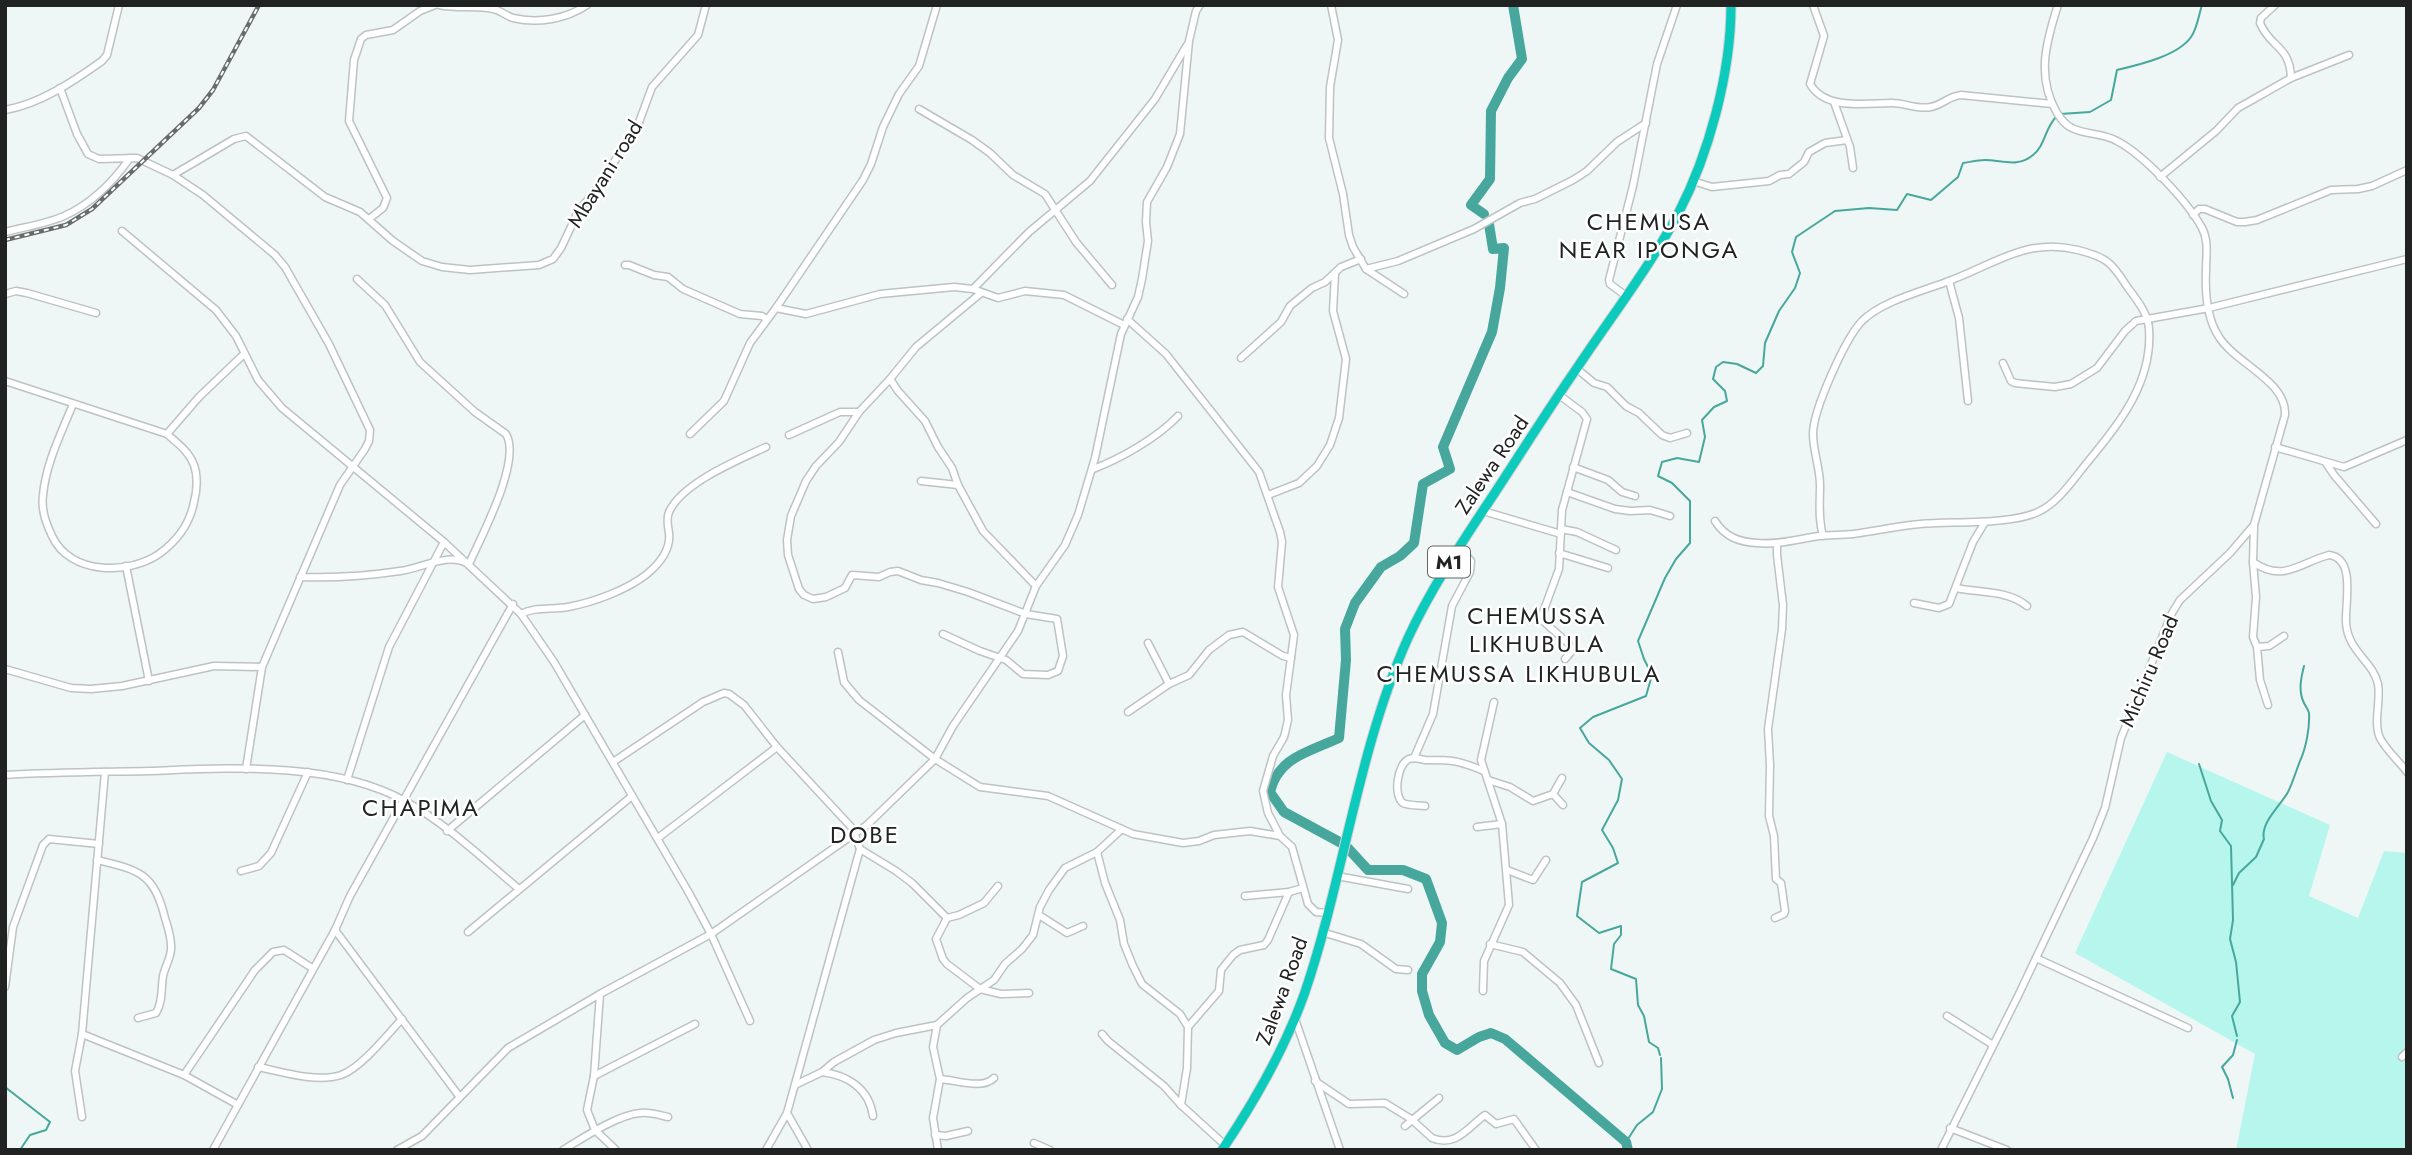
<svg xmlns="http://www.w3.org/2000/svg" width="2412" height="1155" viewBox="0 0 2412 1155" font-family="Jost,sans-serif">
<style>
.green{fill:#b6f6ed}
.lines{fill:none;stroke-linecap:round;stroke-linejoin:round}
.stream{stroke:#48a79d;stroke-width:2}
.river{stroke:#48a79d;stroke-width:10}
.minor-casing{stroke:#bcc3c2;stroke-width:9}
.highway-casing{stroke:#d2d3d3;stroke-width:11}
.minor{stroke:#fff;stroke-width:6}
.highway{stroke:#0ccbbd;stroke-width:9}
.rail-casing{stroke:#676c6b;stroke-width:4.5}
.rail{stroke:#fff;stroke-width:2;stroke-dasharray:5;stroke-linecap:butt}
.labels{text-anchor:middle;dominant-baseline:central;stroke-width:5;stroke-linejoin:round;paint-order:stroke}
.shield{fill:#fff;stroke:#636564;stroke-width:2}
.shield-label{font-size:19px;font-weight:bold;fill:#202322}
.street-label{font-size:21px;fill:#202322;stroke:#fff}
.quarter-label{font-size:24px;letter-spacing:2px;fill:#202322;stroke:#fff}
</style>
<rect width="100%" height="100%" fill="#eff7f6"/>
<path class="green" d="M2167,752L2330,825L2309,896L2358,918L2384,851L2407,853V1150H2236L2255,1054L2075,953Z"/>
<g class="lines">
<g class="stream">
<path d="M2060,114L2090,112L2111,100L2117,70C2138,65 2178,56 2191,37C2197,29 2199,14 2202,5"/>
<path d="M2199,764L2211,801L2222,820L2220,831L2231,846L2233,920L2230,939L2236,962L2240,1002L2232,1016L2237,1036"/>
<path d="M2233,885L2239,873L2256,857L2264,839C2260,823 2281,805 2288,792C2293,782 2296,771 2300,761C2306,748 2310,727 2309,713C2308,709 2306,707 2304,703C2298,691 2301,678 2304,666"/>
<path d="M1660,1055L1658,1048L1649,1042L1644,1016L1638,1005L1636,979L1611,969L1614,944L1621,935V926L1599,933L1577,916L1582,882L1618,863L1613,848L1602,830L1618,800L1622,779L1609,760L1589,743L1580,728L1593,717L1646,696L1652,675L1644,659L1638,641L1665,578L1676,559L1690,543V501L1672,483L1658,476L1662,462L1677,458L1699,462L1705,437L1702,420L1714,407L1727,401L1725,391L1713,379L1716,367L1723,362L1737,364L1756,373L1763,366L1765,343L1779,311L1795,288L1800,273L1792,252L1796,237L1835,211L1869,208L1897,210L1907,194L1931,200L1958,177L1963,163C1970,162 1978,160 1985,160C2002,160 2018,168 2033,155C2045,146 2045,128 2056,117"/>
<path d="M5,1087L50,1122L46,1130L30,1135L20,1150"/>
<path d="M2233,1098L2228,1079L2222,1067L2233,1055L2237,1040"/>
<path d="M1626,1142L1637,1125L1653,1112L1662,1089L1661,1058"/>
</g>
<g class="river">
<path d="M1484,214L1471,205L1490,179L1491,111L1508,78L1522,59L1513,5"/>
<path d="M1489,224L1493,249L1504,248L1500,288L1492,332L1443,447L1450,469L1423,484L1414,543L1400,556L1381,567L1355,603L1345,629L1346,660L1339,738C1309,752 1278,757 1270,792L1284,812L1345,845L1368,870H1403L1426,879L1442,923L1440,942L1422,974V991L1429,1015L1445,1043L1457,1050L1479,1037L1491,1033L1505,1039L1626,1142L1628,1150"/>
</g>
<g class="minor-casing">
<g id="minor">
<path d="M439,5C458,9 477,5 493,9C500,10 506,16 513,18C538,24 566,19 587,5"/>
<path d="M1331,5L1338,40L1330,87L1329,138L1343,194L1349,235L1353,247L1366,269L1404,294"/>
<path d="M1813,5L1824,36L1810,84C1826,111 1866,103 1892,103C1905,103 1918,110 1931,107C1942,105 1949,96 1961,95L2052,104"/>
<path d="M2275,5L2261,18L2260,23C2270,48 2290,45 2291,78"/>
<path d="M60,88L77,134L88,154L99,159L137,158L173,175L203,195L275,255L285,267L329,344L370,430L369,441L365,449L340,485L262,667L246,769"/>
<path d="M1834,102L1850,147L1853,168"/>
<path d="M919,109L972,140L990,153L1013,175L1045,194L1076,242L1112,285"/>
<path d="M5,110C40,104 74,81 102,61L107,55L119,5"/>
<path d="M173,175L234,139L246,136L325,197L360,212L393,241L422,261L442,267L470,270L539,265L553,259L561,248L579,210L594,193L638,125L652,87L698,35L706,5"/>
<path d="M2160,177L2216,131L2238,108L2291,78L2349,55"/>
<path d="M1693,181L1712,187L1769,181L1780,175L1789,174L1804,162L1809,152L1825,143L1847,140"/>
<path d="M2193,215L2199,209H2205L2237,222H2245L2257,220L2331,190L2358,189L2372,186L2407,170"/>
<path d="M369,219L383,208L387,198L349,121L354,60L361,39L366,35L393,30L420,11L435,5"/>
<path d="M122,231L216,310L236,336L258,380L282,408L444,542L521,614L554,662L689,893L711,934L750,1021"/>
<path d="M5,232C24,227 46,224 64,216C91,204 113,182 130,158"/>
<path d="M625,265H629L654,275L668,277L683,289L740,314L762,316L767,319"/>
<path d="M1366,269L1398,261L1474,229L1520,203L1535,199L1573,180L1587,171L1617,142L1646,123"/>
<path d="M1949,281L1959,318L1968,401"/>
<path d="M973,289L1029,232L1090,181L1155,99L1187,45"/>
<path d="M5,294L16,291L27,293L96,313"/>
<path d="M1626,296L1610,284L1609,280L1633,186L1657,64L1677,5"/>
<path d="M776,308L806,314L880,294L954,287L973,289L998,298L1025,291L1064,295L1124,325"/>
<path d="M1127,319L1166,354L1259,472L1280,532L1282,542L1278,587L1294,635L1286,695L1288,720L1284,737L1273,756L1263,791L1268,813L1280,836"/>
<path d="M1241,358L1281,322L1290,306L1312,288L1325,282L1341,267L1361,259"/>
<path d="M2003,363L2011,381L2015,383L2055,387L2071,384L2097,368L2125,331L2136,321L2209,308L2407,259"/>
<path d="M1576,368L1594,383L1607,387L1626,406L1639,413L1662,435L1670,438L1687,433"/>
<path d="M890,379L898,391L925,421L938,447L952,468L958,485L983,531L1036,586"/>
<path d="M5,381L167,434C177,443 189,451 194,465C198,476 197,491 194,502C190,523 177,541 159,554C128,575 70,575 52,536C46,523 41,510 43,495C46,463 61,434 73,404"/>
<path d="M1559,395L1582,412L1587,419L1562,510L1559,569L1542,615L1543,621L1569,644L1571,652L1565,659"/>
<path d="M167,434L199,397L244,354"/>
<path d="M690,434L724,401L750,343L776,308L863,180L871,164L883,127L899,94L919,66L937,5"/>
<path d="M789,435L840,412H859"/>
<path d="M2275,447L2344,467L2407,440"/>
<path d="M2326,463L2334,475L2376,524"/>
<path d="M1573,467L1608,480L1622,492L1635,496"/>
<path d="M1093,469C1120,459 1157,438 1178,416"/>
<path d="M921,481L958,485"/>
<path d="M1567,492L1615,509L1630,511L1650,510L1670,516"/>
<path d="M1268,495L1299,483L1317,466L1330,445L1339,418L1346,359L1333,311L1335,274"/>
<path d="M1483,511L1561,534"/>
<path d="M1715,521C1725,537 1739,542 1757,543C1778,545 1799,539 1819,536C1830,535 1842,535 1853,534C1875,531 1898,526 1920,524C1953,521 2009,525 2038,512C2057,503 2070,484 2082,469C2115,428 2153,386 2149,329C2148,312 2135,298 2126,285C2111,261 2105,257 2078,250C2027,237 1995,264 1949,281C1923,291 1882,301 1862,321C1845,339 1813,410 1813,434C1813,451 1820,468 1820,485C1820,502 1818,519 1823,536"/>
<path d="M2254,527L2253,562C2283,583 2299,563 2329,555C2356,558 2345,603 2346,622C2347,651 2373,661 2378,684C2381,701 2373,723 2380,738C2386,750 2399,761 2407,772"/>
<path d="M1561,529L1577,532L1616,550"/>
<path d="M1559,553L1608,568"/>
<path d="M2253,562L2256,597L2253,637L2257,647L2260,680L2268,705"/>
<path d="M126,566L149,681"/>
<path d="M300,577C333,578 367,576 400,571C423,568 447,552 469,564C481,537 522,461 506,434L475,412L420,362L385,305L357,279"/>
<path d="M1956,588C1979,593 2008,590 2027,606"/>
<path d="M1914,603L1939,608L1949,604L1973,542L1985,522"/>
<path d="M521,614C536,606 552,610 568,607C594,602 627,590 647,574C659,564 671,550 669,533C668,526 666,519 669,512C682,483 738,460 766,447"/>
<path d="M943,634L980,651L1006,660L1023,674L1048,675L1058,671L1063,656L1057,619L1026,614L968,592L938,583L921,580L898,571L890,572L879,577L852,575L845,588L826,597L813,599L804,595L799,589L788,555L787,540L791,516L806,481L816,466L839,442L859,412L890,379L916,347L981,293"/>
<path d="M1148,643L1169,684"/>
<path d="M2257,647L2269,646L2284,636"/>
<path d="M838,652L844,682L859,700L935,759L980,787L1048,796L1133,834L1183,843L1199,841L1214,835L1250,831L1280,836L1292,847L1308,904L1316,912L1328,913"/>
<path d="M5,669L71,688L91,689L122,686L214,666L262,667"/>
<path d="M1128,712L1169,684L1189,675L1209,650L1229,635L1243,632L1283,656L1291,658"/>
<path d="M1414,758L1433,714L1452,606L1470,572L1471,561L1459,547"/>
<path d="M613,762L703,702L724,693L729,694L744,705L777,747L853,829L860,849L896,871L912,883L947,918L959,915L984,903L998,886"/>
<path d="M5,775C53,772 101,772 149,771C229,768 333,761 405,801C447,824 483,859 519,889"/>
<path d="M347,780L389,647L444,542"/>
<path d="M1488,780L1510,787L1533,801L1553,794L1562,778"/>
<path d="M1553,794L1563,805"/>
<path d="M1425,806C1419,805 1409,806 1403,803C1393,796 1397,764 1409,759C1415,757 1419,759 1425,760C1453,760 1457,760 1484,771"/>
<path d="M1477,827L1502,824"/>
<path d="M447,831L585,715"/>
<path d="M658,838L777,747"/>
<path d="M1097,852L1105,883L1120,920L1124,944L1133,966L1142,984L1180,1014L1188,1027L1187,1068L1181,1105L1225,1145"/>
<path d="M97,860C139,870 154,873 165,918C168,928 172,939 171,950C170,959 165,967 163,976C161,988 163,1002 156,1013L138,1018"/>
<path d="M1507,870L1533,880L1546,860"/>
<path d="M241,871L259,866L271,853L308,772"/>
<path d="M1337,876L1408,889"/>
<path d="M1245,896L1289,892L1303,888"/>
<path d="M1039,915L1067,933L1083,926"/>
<path d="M947,918L936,939L943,959L947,964L980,989L1001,994L1029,993"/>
<path d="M1775,918L1784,914L1785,911L1781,883L1776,879L1774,836L1769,816L1770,765L1768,729L1782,629L1783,605L1777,555V544"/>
<path d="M335,930L459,1096"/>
<path d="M468,932L632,796"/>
<path d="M1322,932L1361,944L1396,969L1408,970"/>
<path d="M1490,944L1523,952L1560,983L1576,1005L1599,1063"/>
<path d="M2036,958L2188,1028"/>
<path d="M5,987L13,927L43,845L49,839L99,844"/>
<path d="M1483,991L1484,961L1509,905L1502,824L1481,760L1494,702"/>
<path d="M600,994L594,1076L587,1110L595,1130L616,1150"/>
<path d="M1947,1016L1993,1045"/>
<path d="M1295,1019L1340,1150"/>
<path d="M1188,1027L1219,991L1221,970L1233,955L1240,950L1264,945L1268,940L1289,892"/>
<path d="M82,1034L184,1075L238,1105"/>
<path d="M1102,1034L1108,1041L1164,1086L1181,1105"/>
<path d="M2402,1057L2407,1052"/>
<path d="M258,1067C283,1072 316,1083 341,1075C361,1068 387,1035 402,1019"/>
<path d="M822,1072C847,1075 869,1088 873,1116"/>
<path d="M184,1075L255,970L273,952L284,950L312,968"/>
<path d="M594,1076L695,1024"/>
<path d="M940,1079C956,1080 982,1090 994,1078"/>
<path d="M1315,1081L1349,1104L1385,1103L1411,1119L1432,1138C1456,1148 1468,1127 1485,1115L1496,1124L1514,1119L1536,1150"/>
<path d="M795,1085L822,1072L834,1062L874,1040L896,1033L937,1025"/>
<path d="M787,1113L808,1150"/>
<path d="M82,1117L75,1071L82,1034L105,772"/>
<path d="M1405,1126L1439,1098"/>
<path d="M1950,1128L2007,1150"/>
<path d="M935,1135L946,1136L968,1131"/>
<path d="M1034,1143L1050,1150"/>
<path d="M213,1150L335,930L350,896L513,604"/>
<path d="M397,1150L422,1136L508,1048L600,994L711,934L867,825L935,759L953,726L1018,631L1036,586L1065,545L1078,515L1095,458L1121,334L1138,297L1142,279L1148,241L1146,222L1147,202L1167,167L1180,134L1189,41L1196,11L1200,5"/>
<path d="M563,1150C583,1138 617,1115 640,1113C650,1112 659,1115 668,1117"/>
<path d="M766,1150L787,1113L860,849"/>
<path d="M938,1150L933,1118L940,1079L933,1047L937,1025L967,998L994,980L1005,964L1022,949L1033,935L1040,907L1049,890L1065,868L1097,852L1122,829"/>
<path d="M1941,1150L2018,996L2093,838L2105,808L2121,738L2172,613L2180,600L2230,553L2254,525L2285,415C2287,381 2236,364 2219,337C2207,319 2205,291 2206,270C2206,256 2209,241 2202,228C2188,202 2144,155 2117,141C2103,133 2086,135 2072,128C2065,125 2061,119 2057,113C2036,77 2046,42 2058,5"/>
</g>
</g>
<g class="highway-casing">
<path id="highway" d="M1222,1150C1255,1101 1285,1049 1305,992C1344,877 1358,749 1408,638C1432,586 1465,538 1496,491C1523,450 1549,408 1577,368C1611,317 1649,268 1678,214C1709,154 1731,73 1731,5"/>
</g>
<use href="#minor" class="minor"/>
<use href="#highway" class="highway"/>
<g class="rail-casing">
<path id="rail" d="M5,240L66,225L92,209L199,108L213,90L259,5"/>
</g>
<use href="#rail" class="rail"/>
</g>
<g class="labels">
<rect class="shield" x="1428" y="546.5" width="42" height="31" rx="5"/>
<g class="shield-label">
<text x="1449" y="562">M1</text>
</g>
<g class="street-label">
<text transform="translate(605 174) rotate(-58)">Mbayani road</text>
<text transform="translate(1492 465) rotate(-56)">Zalewa Road</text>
<text transform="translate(2149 671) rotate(-67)">Michiru Road</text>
<text transform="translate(1282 991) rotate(-70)">Zalewa Road</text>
</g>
<g class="quarter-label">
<text x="1649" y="221">CHEMUSA<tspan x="1649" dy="28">NEAR IPONGA</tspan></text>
<text x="1537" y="615">CHEMUSSA<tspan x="1537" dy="28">LIKHUBULA</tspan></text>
<text x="1519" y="673">CHEMUSSA LIKHUBULA</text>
<text x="421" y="807">CHAPIMA</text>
<text x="865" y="834">DOBE</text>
</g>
</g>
<rect width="2412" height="1155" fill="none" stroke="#202322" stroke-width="14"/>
</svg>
